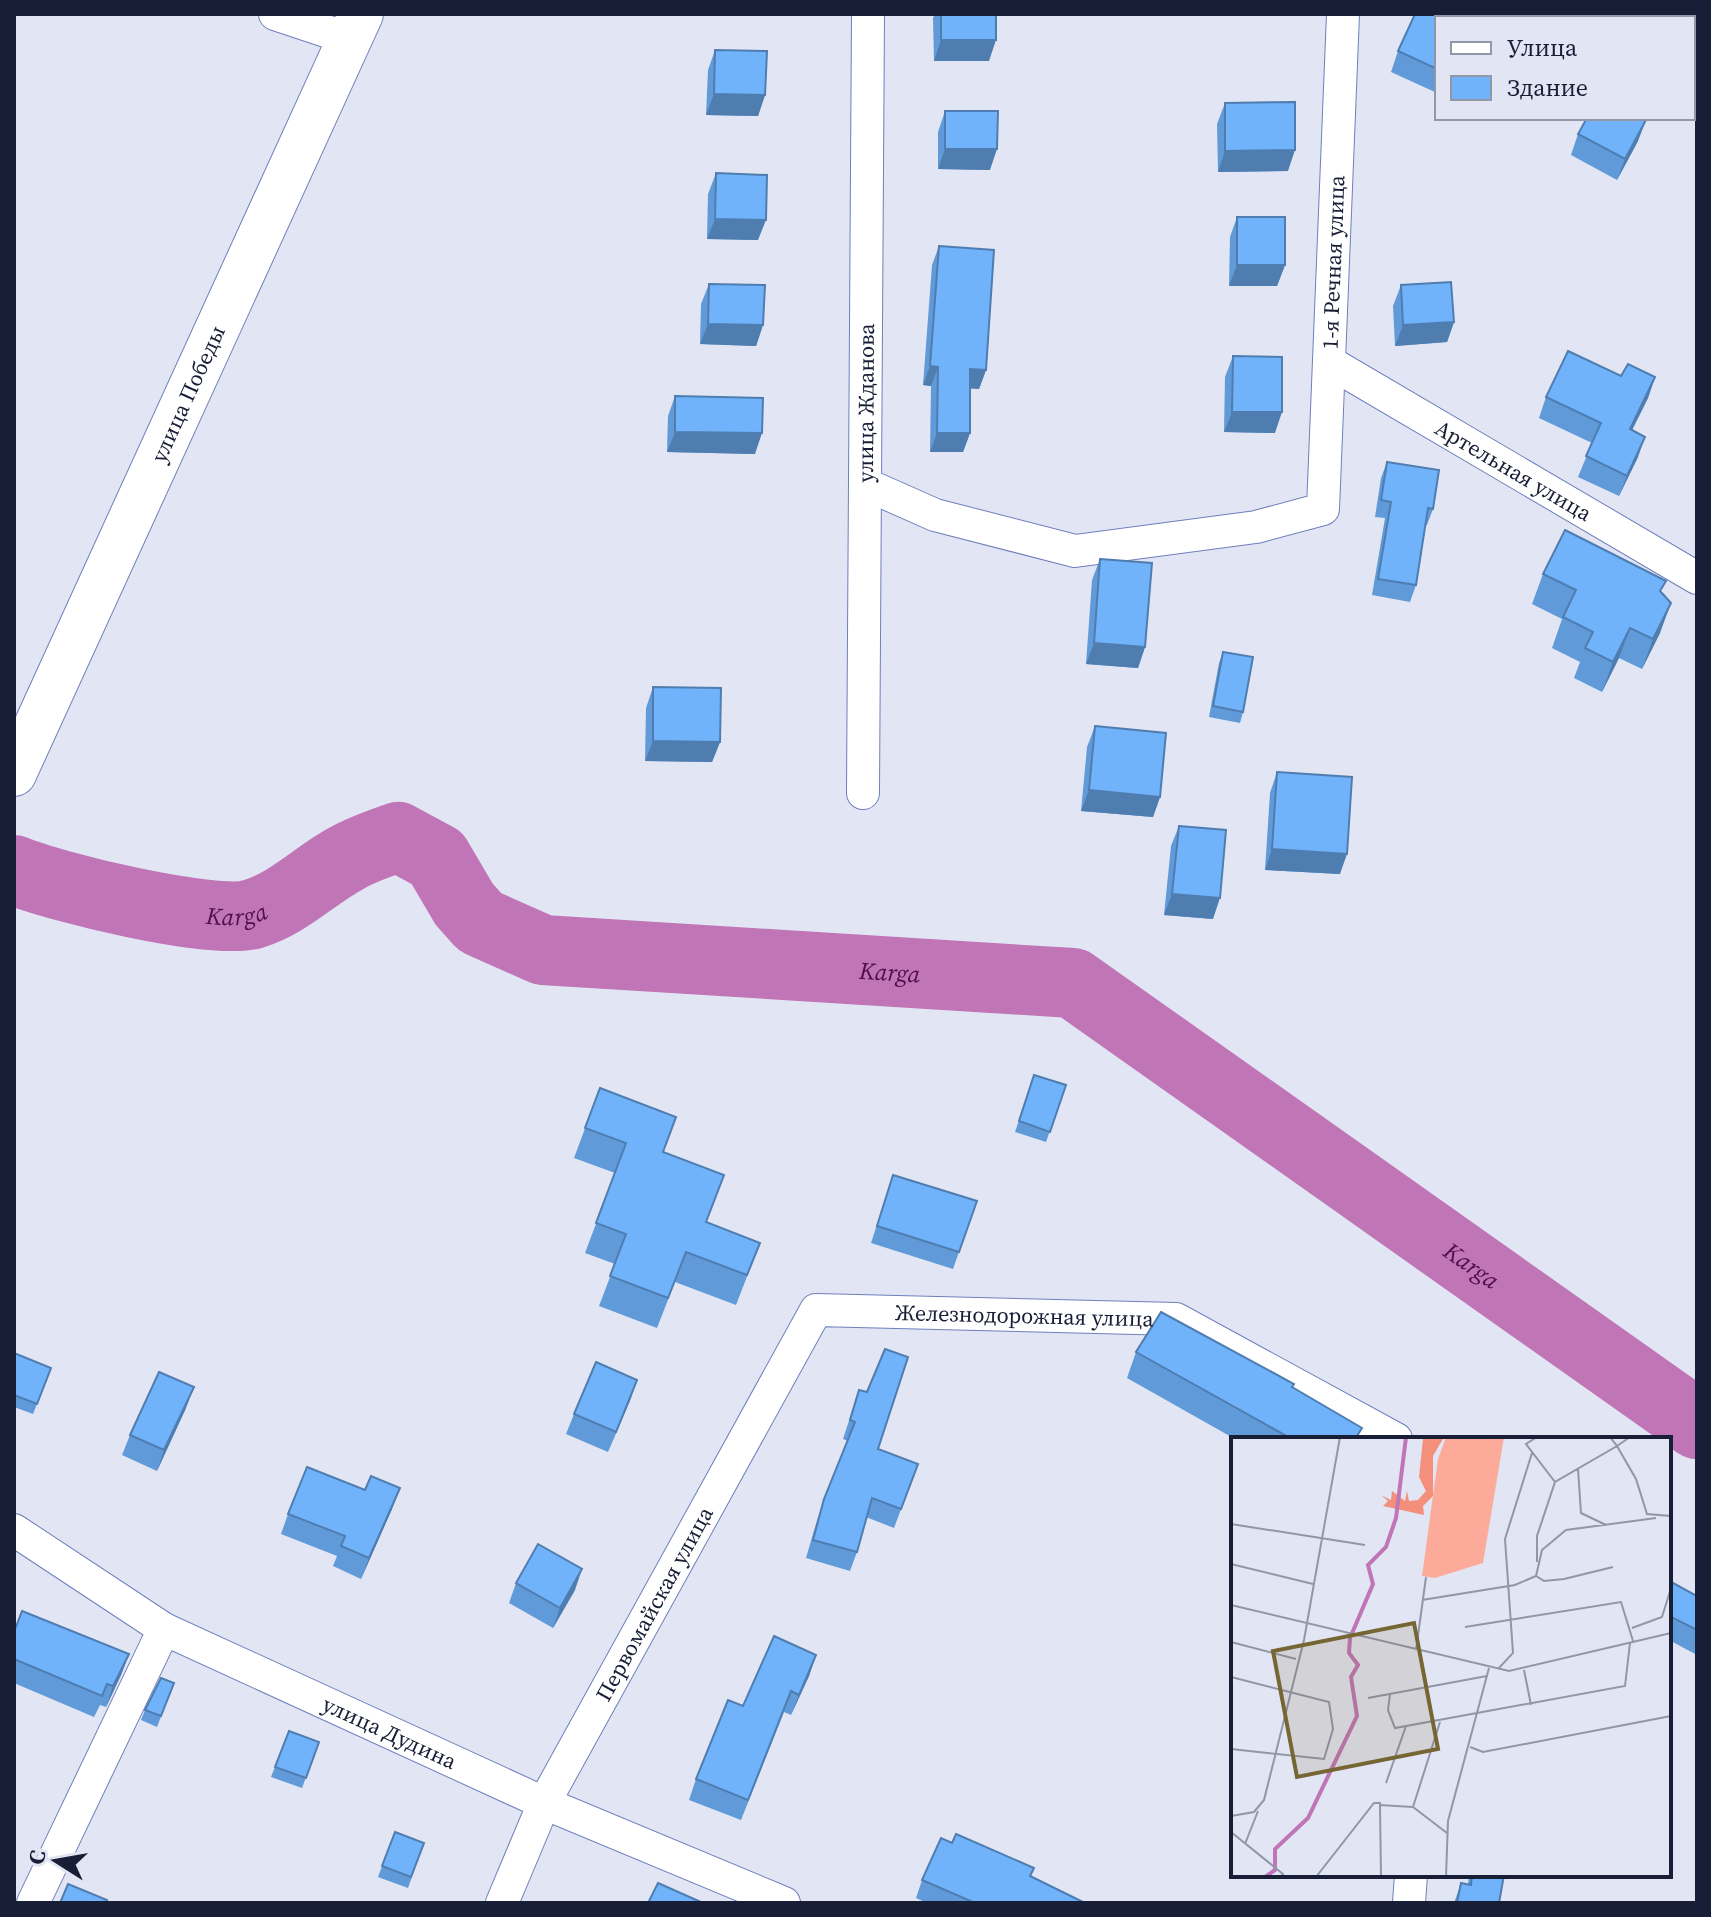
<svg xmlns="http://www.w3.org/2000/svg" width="1711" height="1917" viewBox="0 0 1711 1917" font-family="'Source Serif 4',serif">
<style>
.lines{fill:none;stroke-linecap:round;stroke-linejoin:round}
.river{stroke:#c076b6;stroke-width:70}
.street-casing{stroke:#6e7fbc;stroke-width:34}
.secondary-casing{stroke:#6e7fbc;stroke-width:46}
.street{stroke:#fff;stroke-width:32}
.secondary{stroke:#fff;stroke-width:44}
.wall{fill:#619ad8}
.shaded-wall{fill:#4f7db0}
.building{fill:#71b3fb;stroke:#4f7db0;stroke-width:2}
.labels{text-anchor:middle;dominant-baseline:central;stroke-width:8;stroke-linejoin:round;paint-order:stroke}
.street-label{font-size:22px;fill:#181e36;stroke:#e2e6f4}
.water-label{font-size:24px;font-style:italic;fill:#520d4c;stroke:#e2e6f4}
.inset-river{fill:none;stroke:#c076b6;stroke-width:4}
.inset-road{fill:none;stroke:#9196a8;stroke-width:2}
.view{fill:#766634;fill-opacity:0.15;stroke:#766634;stroke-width:4}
.inset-edge{fill:none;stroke:#181e36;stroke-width:4}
</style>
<rect width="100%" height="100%" fill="#e2e6f4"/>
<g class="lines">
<path class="river" id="s1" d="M14,870C54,887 215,926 253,914C289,903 315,875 347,858C363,849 381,843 398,837L437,858L464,904L480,922L543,950L1073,983L1697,1424"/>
<g class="street-casing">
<g id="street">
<path d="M275,14L350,39"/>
<path d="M1543,14L1554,18"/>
<path d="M1693,67L1697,68"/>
<path id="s2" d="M1329,362L1697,578"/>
<path id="s3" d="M865,484L935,515L1075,551L1256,527L1323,509L1343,14"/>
<path id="s4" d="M863,793L868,14"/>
<path id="s5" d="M14,1530L164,1629L544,1803L784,1903"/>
<path d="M33,1903L164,1629"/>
<path id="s6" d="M502,1903L544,1803L816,1310L1176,1319L1396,1439"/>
<path d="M1409,1903L1411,1875"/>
</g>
</g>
<g class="secondary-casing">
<g id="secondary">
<path id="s7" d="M14,774L361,14"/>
</g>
</g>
<use href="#street" class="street"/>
<use href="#secondary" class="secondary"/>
</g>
<g class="wall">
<path d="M935,14H996L989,61H934L933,18Z"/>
<path d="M1437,18V93L1391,72L1398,51Z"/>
<path d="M715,50L765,95L758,116L706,115L708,70Z"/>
<path d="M1225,103L1288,171L1218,172L1217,124Z"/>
<path d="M945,111L990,170L938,169V132Z"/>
<path d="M1578,134L1638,141L1617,180L1571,155Z"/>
<path d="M716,173L758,240L707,239L708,194Z"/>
<path d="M1237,217L1285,265L1277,286H1229L1230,237Z"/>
<path d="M939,246L986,370L979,389L970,388V433L963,452H930L931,386L923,385L932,265Z"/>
<path d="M709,284L763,325L756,346L700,344L701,304Z"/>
<path d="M1401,285L1454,322L1447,342L1395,346L1393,306Z"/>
<path d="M1233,356L1275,433L1224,432L1225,377Z"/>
<path d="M1621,376L1655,377L1648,398L1632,430L1638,457L1619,496L1578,477L1592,443L1539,418L1546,397Z"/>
<path d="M675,396L755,454L667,452L668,416Z"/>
<path d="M1387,462L1433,509L1427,525H1425L1416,585L1410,602L1372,595L1385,518L1375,517L1381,478Z"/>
<path d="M1100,559L1145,647L1138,668L1086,664L1092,580Z"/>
<path d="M1543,574L1662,592L1660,633L1642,669L1619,658L1602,692L1574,678L1580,662L1552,648L1562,619L1532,604Z"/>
<path d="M1223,652L1243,712L1240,723L1209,717L1219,663Z"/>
<path d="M653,687L720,742L712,762L645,761L646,708Z"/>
<path d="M1095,726L1160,797L1153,817L1081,811L1087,747Z"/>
<path d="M1277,772L1340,874L1265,870L1270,793Z"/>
<path d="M1179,826L1213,919L1164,915L1171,846Z"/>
<path d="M1034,1075L1066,1085L1046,1142L1015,1132Z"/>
<path d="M600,1088L663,1152L707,1222L760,1243L736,1305L675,1282L657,1328L599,1306L615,1264L585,1253L615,1173L574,1158Z"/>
<path d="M893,1175L977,1201L953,1269L871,1243Z"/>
<path d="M1136,1352L1293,1387L1358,1439H1235L1127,1378Z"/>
<path d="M14,1353L51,1368L33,1414L14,1407Z"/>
<path d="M637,1380L608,1452L566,1434L574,1414Z"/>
<path d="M859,1390L878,1449L918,1464L894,1528L866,1517L857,1552L850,1571L806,1558L818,1517L848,1441L843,1439Z"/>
<path d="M186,1408L157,1471L122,1455L130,1435Z"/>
<path d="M365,1490L392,1509L361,1579L333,1566L337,1556L281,1534L288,1514Z"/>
<path d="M516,1583L575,1590L553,1628L509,1603Z"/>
<path d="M1669,1590L1697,1596V1655L1669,1640Z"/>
<path d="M14,1632L129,1654L121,1675L106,1707L100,1705L94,1717L14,1683Z"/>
<path d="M816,1655L809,1676L791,1715L784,1712L741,1820L689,1800L696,1779L743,1706Z"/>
<path d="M174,1683L157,1727L141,1720L145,1710Z"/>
<path d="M289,1731L319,1742L302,1788L271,1777Z"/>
<path d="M395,1832L424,1843L408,1888L378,1877Z"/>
<path d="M1469,1875H1504L1499,1903H1454L1461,1883L1468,1884Z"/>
<path d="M1031,1876L1085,1903H927L916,1898L922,1880Z"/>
</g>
<g class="shaded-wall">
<path d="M941,40H996L989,61H934Z"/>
<path d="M714,94L765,95L758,116L706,115Z"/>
<path d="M1646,120L1638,141L1617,180L1625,159Z"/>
<path d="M945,149H997L990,170L938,169Z"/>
<path d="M1295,150L1288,171L1218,172L1225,151Z"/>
<path d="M715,219L766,220L758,240L707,239Z"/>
<path d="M1237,265H1285L1277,286H1229Z"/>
<path d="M1454,322L1447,342L1395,346L1403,325Z"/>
<path d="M708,324L763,325L756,346L700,344Z"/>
<path d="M930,366L938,367L931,386L923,385Z"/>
<path d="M970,369L986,370L979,389L963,388Z"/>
<path d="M1655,377L1648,398L1622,450L1630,429Z"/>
<path d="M1232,412H1282L1275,433L1224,432Z"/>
<path d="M675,432L762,433L755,454L667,452Z"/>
<path d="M937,433H970L963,452H930Z"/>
<path d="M1645,437L1638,457L1619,496L1627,476Z"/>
<path d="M1671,603L1660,633L1642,669L1653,639Z"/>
<path d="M1630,628L1619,658L1602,692L1613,662Z"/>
<path d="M1094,643L1145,647L1138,668L1086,664Z"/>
<path d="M653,741L720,742L712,762L645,761Z"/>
<path d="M1089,790L1160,797L1153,817L1081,811Z"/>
<path d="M1272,849L1347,854L1340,874L1265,870Z"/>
<path d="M1172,894L1220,898L1213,919L1164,915Z"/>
<path d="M637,1380L630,1401L608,1452L616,1432Z"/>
<path d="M194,1387L186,1408L157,1471L164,1450Z"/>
<path d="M400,1488L392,1509L361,1579L369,1558Z"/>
<path d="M582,1569L575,1590L553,1628L560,1608Z"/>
<path d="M129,1654L121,1675L106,1707L113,1686Z"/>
<path d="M816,1655L809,1676L791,1715L799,1695Z"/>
</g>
<g class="building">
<rect x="941" y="14" width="55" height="26"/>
<path d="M1415,14H1446L1455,18H1437V69L1398,51Z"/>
<path d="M715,50L767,51L765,95L714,94Z"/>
<path d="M1295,102V150L1225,151V103Z"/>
<path d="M945,111H998L997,149H945Z"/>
<path d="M1587,118H1642L1646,120L1625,159L1578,134Z"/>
<path d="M716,173L767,175L766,220L715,219Z"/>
<rect x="1237" y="217" width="48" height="48"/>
<path d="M939,246L994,250L986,370L970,369V433H937L938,367L930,366Z"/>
<path d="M1451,282L1454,322L1403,325L1401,285Z"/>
<path d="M709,284L765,285L763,325L708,324Z"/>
<path d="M1568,351L1621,376L1628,364L1655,377L1630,429L1645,437L1627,476L1586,456L1601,423L1546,397Z"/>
<path d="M1233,356L1282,357V412H1232Z"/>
<path d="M675,396L763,398L762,433L675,432Z"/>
<path d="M1387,462L1439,470L1433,509L1428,508L1416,585L1378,579L1391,502L1381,500Z"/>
<path d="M1565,530L1666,581L1660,591L1671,603L1653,639L1630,628L1613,662L1585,648L1593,632L1563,617L1576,590L1543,574Z"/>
<path d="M1100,559L1152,563L1145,647L1094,643Z"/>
<path d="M1223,652L1253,657L1243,712L1213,706Z"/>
<path d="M653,687L721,688L720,742L653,741Z"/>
<path d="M1095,726L1166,733L1160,797L1089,790Z"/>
<path d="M1277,772L1352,777L1347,854L1272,849Z"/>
<path d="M1179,826L1226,830L1220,898L1172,894Z"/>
<path d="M1034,1075L1066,1085L1050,1132L1019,1121Z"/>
<path d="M600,1088L676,1117L663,1152L724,1175L706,1222L760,1243L747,1275L686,1252L668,1298L610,1276L626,1234L596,1223L626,1143L585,1128Z"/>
<path d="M893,1175L977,1201L959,1252L877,1226Z"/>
<path d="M1161,1312L1294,1384L1292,1387L1362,1428L1355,1439H1292L1136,1352Z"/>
<path d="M885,1349L908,1357L878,1449L918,1464L901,1509L872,1498L857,1552L813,1540L824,1499L855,1422L850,1420L859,1390L867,1392Z"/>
<path d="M14,1353L51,1368L37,1404L14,1395Z"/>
<path d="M596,1362L637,1380L616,1432L574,1414Z"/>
<path d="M159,1372L194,1387L164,1450L130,1435Z"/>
<path d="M307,1467L365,1490L371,1476L400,1488L369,1558L341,1546L345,1536L288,1514Z"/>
<path d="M538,1544L582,1569L560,1608L516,1583Z"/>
<path d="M1673,1583L1697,1596V1630L1669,1616V1590Z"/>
<path d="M22,1611L129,1654L113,1686L107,1684L102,1696L14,1659V1632Z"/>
<path d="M774,1636L816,1655L799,1695L791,1691L748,1800L696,1779L728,1700L743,1706Z"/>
<path d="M161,1678L174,1683L161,1716L145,1710Z"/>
<path d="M289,1731L319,1742L306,1778L275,1767Z"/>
<path d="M395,1832L424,1843L411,1877L382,1866Z"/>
<path d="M956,1834L1034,1868L1030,1876L1085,1903H975L922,1880L941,1838L952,1843Z"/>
<path d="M1472,1875H1504L1499,1903H1457L1461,1883L1471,1885Z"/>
<path d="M658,1883L703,1903H648Z"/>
<path d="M68,1884L107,1900L106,1903H60Z"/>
</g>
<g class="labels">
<g class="street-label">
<text stroke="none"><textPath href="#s3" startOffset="720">1-я Речная улица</textPath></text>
<text stroke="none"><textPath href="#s7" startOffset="418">улица Победы</textPath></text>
<text stroke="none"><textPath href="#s4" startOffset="390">улица Жданова</textPath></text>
<text stroke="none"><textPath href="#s2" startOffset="214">Артельная улица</textPath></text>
<text stroke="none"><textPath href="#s6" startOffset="880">Железнодорожная улица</textPath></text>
<text stroke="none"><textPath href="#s6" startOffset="336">Первомайская улица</textPath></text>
<text stroke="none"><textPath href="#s5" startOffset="428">улица Дудина</textPath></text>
</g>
<g class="water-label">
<text stroke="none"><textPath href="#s1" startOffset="228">Karga</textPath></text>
<text stroke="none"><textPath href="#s1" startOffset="948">Karga</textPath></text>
<text stroke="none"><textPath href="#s1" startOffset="1620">Karga</textPath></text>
</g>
</g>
<g transform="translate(1231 1437)">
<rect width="440" height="440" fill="#e2e6f4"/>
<path d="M213,0L202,19V59L192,69L193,78L152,69L157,64L150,58L160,63L161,54L174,64L176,54L178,64L187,63L195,54L188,40L192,2Z" fill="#f38f7b"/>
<path d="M215,0H273L252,126L204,141L191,139L207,22Z" fill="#fcab9a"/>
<path class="inset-river" d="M34,440L44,433V412L77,381L126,279L120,240L127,228L118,216L119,201L142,147L137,128L155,110L165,81L175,0"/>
<path class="inset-road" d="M306,0L295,7L324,45M399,0L386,9L405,42L416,77L440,79M347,32L350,76L375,88M0,87L134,108M306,125V99L324,45L386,9L379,0M0,127L82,147M305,139L311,113L335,93L425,81M191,163L284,148L305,139L313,144L333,142L382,130M0,168L278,234L440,196M234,190L390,165L402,204M401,191L431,180L440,151M0,205L65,222M185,213L195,140M267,232L282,216L274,102L301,16M293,233L300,268M0,240L98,265L102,292L93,322L0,312M159,257L157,273L164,291L394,249L399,206M137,261L256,239M239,310L252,315L440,279M155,346L175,289M182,370L209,285M182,370L216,396M0,379L23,375L33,363L73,203L109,0M0,395L52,437L49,440M14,407L27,374M85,440L143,366H150M150,440L149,368L182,370M215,440L217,384L258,231"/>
<path class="view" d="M183,186L207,312L66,340L42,214Z"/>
<rect width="440" height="440" class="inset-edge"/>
</g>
<rect width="1711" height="1917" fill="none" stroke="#181e36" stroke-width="32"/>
<rect x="1435" y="16" width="260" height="104" fill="#e2e6f4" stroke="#9196a8" stroke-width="2"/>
<rect x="1451" y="42" width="40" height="12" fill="#ffffff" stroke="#9196a8" stroke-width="2"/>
<text x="1507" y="56" font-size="24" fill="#181e36">Улица</text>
<rect x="1451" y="76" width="40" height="24" fill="#71b3fb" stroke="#9196a8" stroke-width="2"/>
<text x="1507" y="96" font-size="24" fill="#181e36">Здание</text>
<g transform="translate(56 1861) rotate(281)" stroke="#e2e6f4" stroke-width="6" paint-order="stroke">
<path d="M0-6L14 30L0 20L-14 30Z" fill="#181e36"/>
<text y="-12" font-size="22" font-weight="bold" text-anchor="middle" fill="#181e36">С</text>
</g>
</svg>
